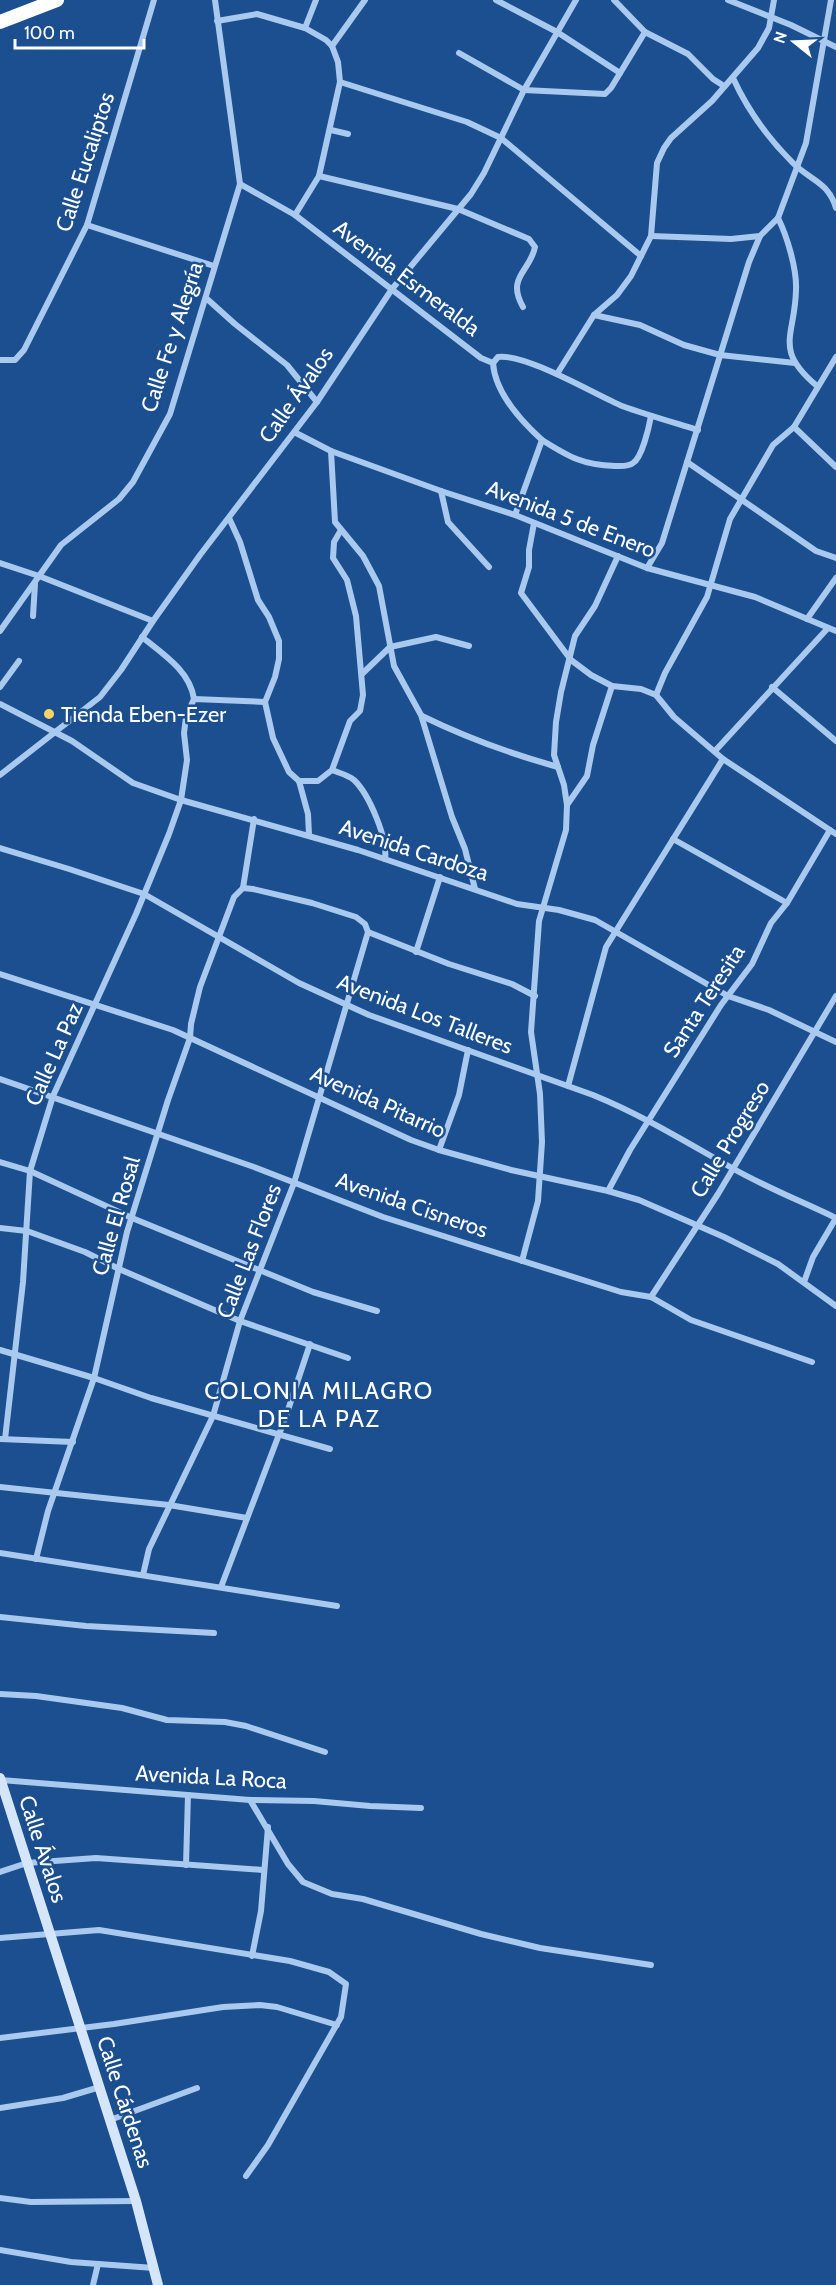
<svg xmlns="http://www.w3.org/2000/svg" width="836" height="2285" viewBox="0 0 836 2285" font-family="Cabin,sans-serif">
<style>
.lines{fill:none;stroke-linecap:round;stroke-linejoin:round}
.street{stroke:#a9c9ee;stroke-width:6}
.secondary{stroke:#d6e6fa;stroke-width:10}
.highway{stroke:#fff;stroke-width:14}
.poi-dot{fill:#ffd166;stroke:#1b4f8f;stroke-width:2}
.labels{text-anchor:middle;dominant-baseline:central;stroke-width:5;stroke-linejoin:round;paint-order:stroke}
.street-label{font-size:22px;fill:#fff;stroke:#1b4f8f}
.poi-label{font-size:22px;fill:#fff;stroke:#1b4f8f;text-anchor:start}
.neighbourhood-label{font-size:24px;letter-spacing:1.5px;fill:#fff;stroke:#1b4f8f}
</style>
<rect width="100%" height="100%" fill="#1b4f8f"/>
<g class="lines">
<g class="street">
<path d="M496,0L557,32L620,73"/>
<path d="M614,0L645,32L688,54L713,79L724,86"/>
<path d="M728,0L791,25L836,47"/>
<path d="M217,21L257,14L305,28L326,40L332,46L338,62L340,82L319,176L295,215"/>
<path d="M305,28L316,0"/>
<path d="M332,46L365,0"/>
<path d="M459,53L524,90L605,94L611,88L645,32"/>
<path d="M733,78C748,111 766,136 792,162C809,180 828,181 836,208"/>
<path d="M340,82L467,122L501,138L641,256"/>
<path d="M331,130L348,134"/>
<path d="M319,176L458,209L529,239L535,247C530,272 506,277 523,307"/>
<path d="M240,184L295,215L481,358L493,363"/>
<path d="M778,218C787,236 797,269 796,290C795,337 773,349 817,386"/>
<path d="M87,225L214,266"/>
<path d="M651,236L731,239L760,236L778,218L806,143L831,0"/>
<path d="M206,298L235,324L287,365L317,402"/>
<path d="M594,315L640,325L684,345L720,355L795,363"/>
<path d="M0,360H15L24,350L87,225L154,0"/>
<path d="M493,363L498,357C525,353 594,394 622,406C647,415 672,422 698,430"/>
<path d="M493,363C495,393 521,421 542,440L515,515"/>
<path d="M557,374L594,315L617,295L631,276L651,236L657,163L664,148L671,138L712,101L758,48L769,28L774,0"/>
<path d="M794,427L836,467"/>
<path d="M296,433L331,451L441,491L515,515L647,568L755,597L836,631"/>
<path d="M542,440C569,457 583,465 615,466C621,466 628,467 633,463C642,458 649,427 651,416"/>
<path d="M331,451L335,522L363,556L379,586L394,666L421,715L452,817L465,849L475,889"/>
<path d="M687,462L816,551L836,558"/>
<path d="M441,491L448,522L489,567"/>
<path d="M229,518L240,542L258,600L269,617L279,641V659L275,677L265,702L273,738L289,772L299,781"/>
<path d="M534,523L529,550V567L521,593L571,660L591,675L612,686L641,689L656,695L674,717L723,759L836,834"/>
<path d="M0,563L39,576L153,621"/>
<path d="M647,568L662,543L749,262L760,236"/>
<path d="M33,616L35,584"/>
<path d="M807,619L836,578"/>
<path d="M0,631L61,545L119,499L133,482L170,414L240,184L215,0"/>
<path d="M142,637C163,654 190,671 194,699"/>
<path d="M362,674L390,647L436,637L469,646"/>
<path d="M0,687L19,661"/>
<path d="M772,687L836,741"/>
<path d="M656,695L665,673L707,597L730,519L773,445L794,427L836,357"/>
<path d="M0,704L72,741L133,783L181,800L358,850L517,904L559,910L595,920L728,996L769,1010L836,1042"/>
<path d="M422,716C465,737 511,754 558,767"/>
<path d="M715,751L828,628"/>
<path d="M332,770C339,773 348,775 354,780C369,794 388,839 385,859"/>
<path d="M0,775L100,697L121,670L153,621L200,555L317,402L392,289L471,194L484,173L524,90L576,0"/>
<path d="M299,781H318L332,770L350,721L360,711L363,695L356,616L347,580L333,558L334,542L341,530"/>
<path d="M299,781L308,814L309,835"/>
<path d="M567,805L564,785L554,755L556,722L561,692L575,636L595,606L618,556"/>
<path d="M673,839L787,903"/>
<path d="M0,848L69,869L144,894L299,983L369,1015L593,1095C642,1115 686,1142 732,1168C765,1187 801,1201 836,1218"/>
<path d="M243,888L253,889L312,903L356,917L365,924L368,932L449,964L512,984L535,996"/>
<path d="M243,888L254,819"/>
<path d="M416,952L440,877"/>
<path d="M0,974L173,1030L411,1140L439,1150L511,1170L608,1191L639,1200L724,1237L778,1264L836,1306"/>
<path d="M0,1079L254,1167L383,1217L621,1292L651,1297L691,1320L812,1362"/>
<path d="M568,1086L606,947L723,759"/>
<path d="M439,1150L459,1095L468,1050"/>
<path d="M0,1162L30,1171L132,1218L313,1292L377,1311"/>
<path d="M608,1191L630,1150L721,1005L752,964L771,923L787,903L830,830"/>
<path d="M0,1228L27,1231L85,1252L119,1269L240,1321L348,1358"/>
<path d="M522,1261L538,1201L542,1142L540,1094L531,1032L539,921L566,830L567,805L587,776L593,745L612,686"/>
<path d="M804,1282L813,1257L836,1218"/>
<path d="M651,1297L718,1194L836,996"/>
<path d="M0,1350L94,1378L151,1398L330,1449"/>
<path d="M0,1439L73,1442"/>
<path d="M5,1439L23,1282L30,1171L53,1096L136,914L169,834L181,800L187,760L184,733L186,717L194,699L265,702"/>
<path d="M0,1487L169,1505L247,1518"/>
<path d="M0,1553L337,1606"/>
<path d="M36,1559L48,1511L94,1378L127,1232L168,1100L190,1038L191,1024L200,987L234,897L243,888"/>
<path d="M143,1575L149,1549L213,1416L240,1321L294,1183L368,932"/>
<path d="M221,1587L286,1416L310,1344"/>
<path d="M0,1617L86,1626L214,1633"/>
<path d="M0,1694L36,1696L122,1708L167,1720L225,1722L246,1726L325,1752"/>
<path d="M1,1780L250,1800L314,1801L370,1806L421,1808"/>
<path d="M250,1800L288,1864L303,1882L332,1894L363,1899L481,1934L540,1948L651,1965"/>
<path d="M186,1865L188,1795"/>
<path d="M0,1872L27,1863L96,1858L263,1870"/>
<path d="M0,1938L99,1930L290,1961L329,1972L346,1984L341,2017L268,2145L246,2176"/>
<path d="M252,1956L261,1911L268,1827"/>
<path d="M0,2038L114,2024L223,2007L260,2005L277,2007L337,2025"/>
<path d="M0,2108L63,2098L100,2087"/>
<path d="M110,2120L197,2088"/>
<path d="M0,2198L31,2202L136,2201"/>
<path d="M0,2250L71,2262L154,2268"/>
<path d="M93,2285L98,2264"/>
</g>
<path class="secondary" d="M0,1778L136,2201L158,2285"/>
<path class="highway" d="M0,22L57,0"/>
</g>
<circle class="poi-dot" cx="49" cy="714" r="6"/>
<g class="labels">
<g class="street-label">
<text transform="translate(85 162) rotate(-72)">Calle Eucaliptos</text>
<text transform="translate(407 278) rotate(37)">Avenida Esmeralda</text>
<text transform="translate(172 337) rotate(-72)">Calle Fe y Alegría</text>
<text transform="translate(296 395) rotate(-55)">Calle Ávalos</text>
<text transform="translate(571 519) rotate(21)">Avenida 5 de Enero</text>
<text transform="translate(414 850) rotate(18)">Avenida Cardoza</text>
<text transform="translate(704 1001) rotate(-57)">Santa Teresita</text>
<text transform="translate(425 1014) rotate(21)">Avenida Los Talleres</text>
<text transform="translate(54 1054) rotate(-66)">Calle La Paz</text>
<text transform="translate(378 1102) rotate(24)">Avenida Pitarrio</text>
<text transform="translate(730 1139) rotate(-59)">Calle Progreso</text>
<text transform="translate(412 1205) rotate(19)">Avenida Cisneros</text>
<text transform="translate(116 1216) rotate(-74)">Calle El Rosal</text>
<text transform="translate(249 1251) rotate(-69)">Calle Las Flores</text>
<text transform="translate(211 1777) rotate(3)">Avenida La Roca</text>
<text transform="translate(43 1849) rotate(72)">Calle Ávalos</text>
<text transform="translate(125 2102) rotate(72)">Calle Cárdenas</text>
</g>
<g class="poi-label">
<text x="61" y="714">Tienda Eben-Ezer</text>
</g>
<g class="neighbourhood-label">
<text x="319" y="1390">COLONIA MILAGRO<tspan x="319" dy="28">DE LA PAZ</tspan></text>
</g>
</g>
<g transform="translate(794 42) rotate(288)" stroke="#1b4f8f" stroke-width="4.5" paint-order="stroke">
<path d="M0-4.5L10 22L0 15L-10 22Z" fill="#ffffff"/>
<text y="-9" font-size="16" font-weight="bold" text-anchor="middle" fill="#ffffff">N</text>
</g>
<path d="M15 39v9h129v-9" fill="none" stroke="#ffffff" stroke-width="3"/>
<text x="24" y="39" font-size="18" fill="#ffffff" stroke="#1b4f8f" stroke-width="4.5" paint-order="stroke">100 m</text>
</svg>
